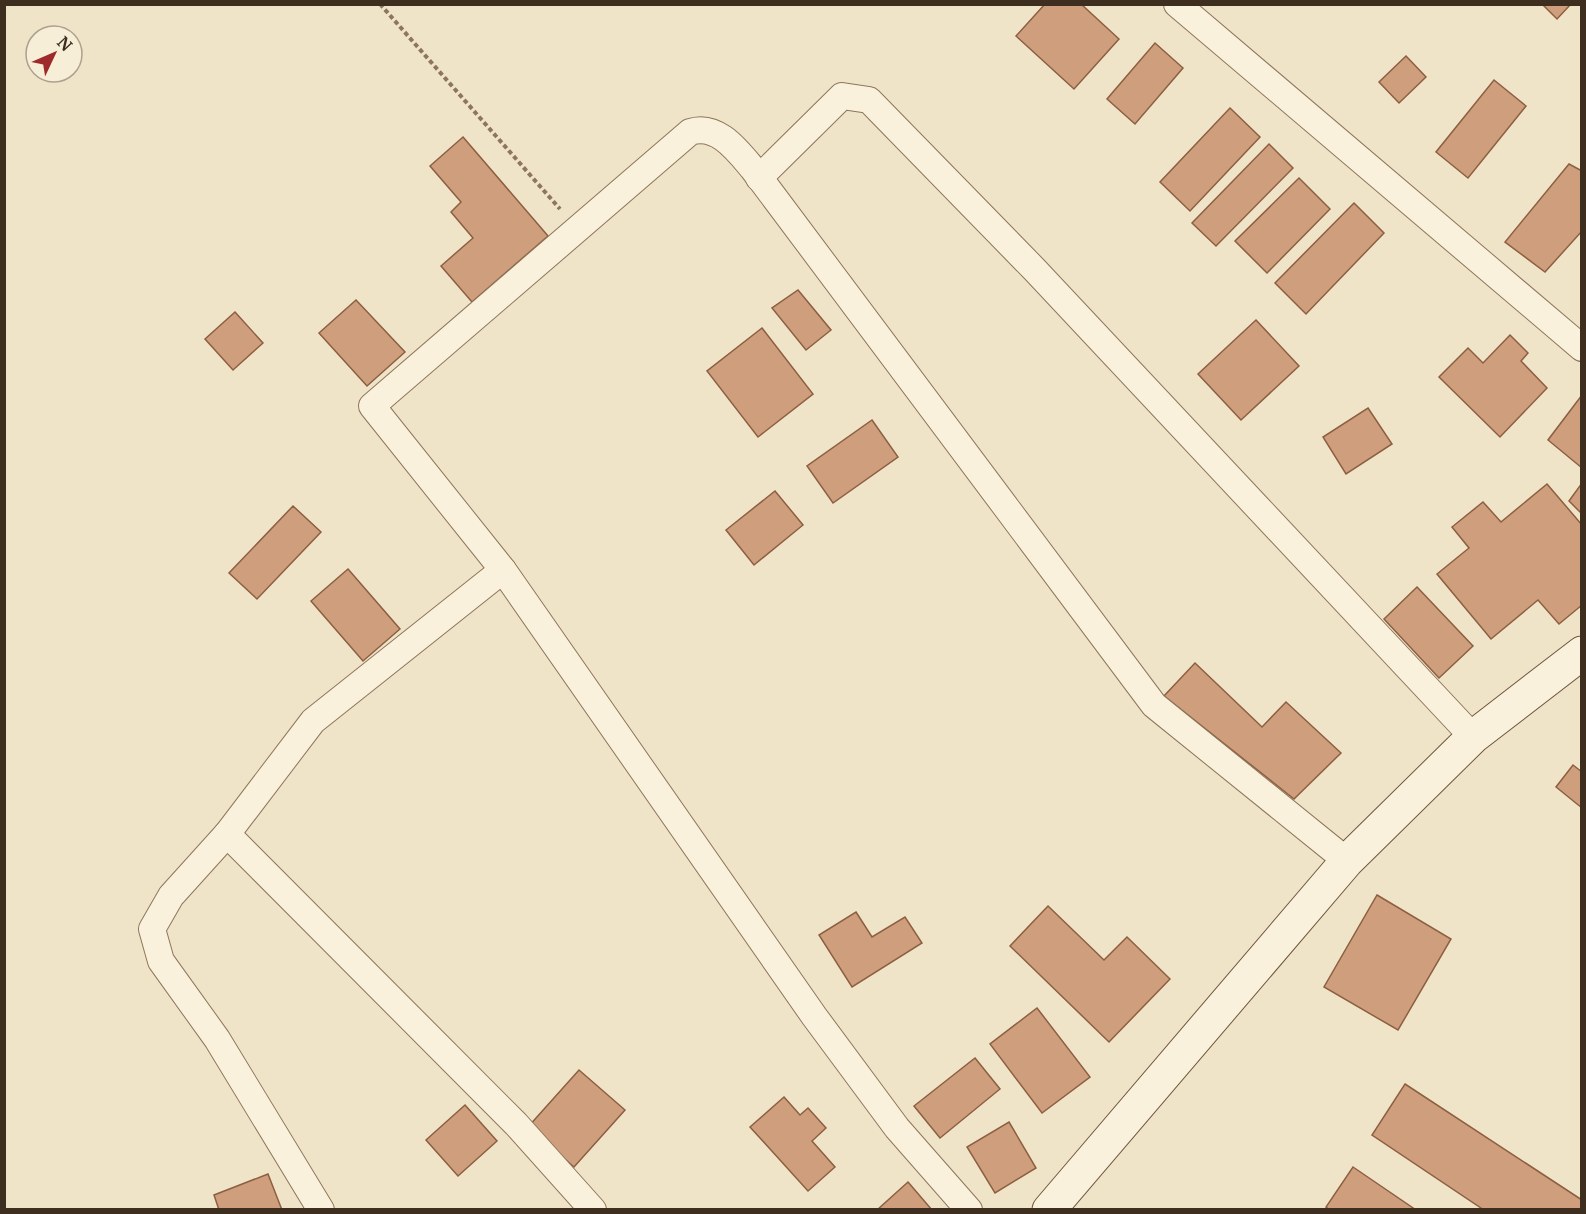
<svg xmlns="http://www.w3.org/2000/svg" width="1586" height="1214" viewBox="0 0 1586 1214" font-family="Merriweather,serif">
<style>
.building{fill:#cf9f7d;stroke:#8d5f41;stroke-width:1.5}
.lines{fill:none;stroke-linecap:round;stroke-linejoin:round}
.street-casing{stroke:#8d765c;stroke-width:28}
.secondary-casing{stroke:#6f573f;stroke-width:35}
.path{stroke:#8d765c;stroke-width:4;stroke-dasharray:4.5 3;stroke-linecap:butt}
.street{stroke:#faf1dc;stroke-width:26}
.secondary{stroke:#faf1dc;stroke-width:33}
</style>
<rect width="100%" height="100%" fill="#f0e4c8"/>
<g class="building">
<path d="M1045,4H1081L1119,39L1074,89L1016,36Z"/>
<path d="M1542,4H1571L1557,19Z"/>
<path d="M1155,43L1183,68L1135,124L1107,99Z"/>
<path d="M1406,56L1426,77L1399,103L1379,82Z"/>
<path d="M1494,80L1526,106L1468,178L1436,152Z"/>
<path d="M1230,108L1260,137L1190,211L1160,182Z"/>
<path d="M463,137L548,236L472,302L441,266L473,238L451,212L461,202L430,166Z"/>
<path d="M1269,144L1293,168L1216,246L1192,223Z"/>
<path d="M1569,164L1582,171V231L1545,272L1505,242Z"/>
<path d="M1299,178L1330,209L1267,273L1235,241Z"/>
<path d="M1354,203L1384,233L1306,314L1275,283Z"/>
<path d="M798,290L831,330L806,350L772,308Z"/>
<path d="M356,300L405,352L367,386L319,333Z"/>
<path d="M235,312L263,343L233,370L205,339Z"/>
<path d="M1256,320L1299,366L1241,420L1198,374Z"/>
<path d="M762,328L813,394L758,437L707,371Z"/>
<path d="M1510,335L1528,353L1521,361L1547,388L1500,437L1439,377L1468,348L1483,363Z"/>
<path d="M1582,395V468L1548,440Z"/>
<path d="M1368,408L1392,444L1346,474L1323,437Z"/>
<path d="M872,420L898,457L833,503L807,466Z"/>
<path d="M1582,483V514L1569,501Z"/>
<path d="M1547,484L1582,525V605L1559,624L1538,600L1491,639L1437,574L1469,548L1452,527L1483,502L1501,522Z"/>
<path d="M775,491L803,525L754,565L726,530Z"/>
<path d="M293,506L321,532L257,599L229,573Z"/>
<path d="M348,569L400,629L363,661L311,601Z"/>
<path d="M1417,587L1473,646L1439,678L1384,619Z"/>
<path d="M1195,663L1262,727L1286,702L1341,753L1294,799L1164,696Z"/>
<path d="M1573,765L1582,772V808L1556,787Z"/>
<path d="M1377,895L1451,939L1398,1030L1324,987Z"/>
<path d="M1048,906L1104,960L1127,937L1170,979L1109,1042L1010,946Z"/>
<path d="M856,912L872,937L905,917L922,943L852,987L819,935Z"/>
<path d="M1037,1008L1090,1077L1042,1113L990,1044Z"/>
<path d="M975,1058L1000,1089L940,1138L914,1106Z"/>
<path d="M579,1070L625,1110L574,1167L528,1127Z"/>
<path d="M1405,1084L1582,1200V1210H1484L1372,1135Z"/>
<path d="M784,1097L800,1115L808,1108L826,1128L812,1141L835,1167L808,1191L750,1127Z"/>
<path d="M465,1105L497,1141L458,1176L426,1140Z"/>
<path d="M1009,1122L1036,1168L995,1193L967,1147Z"/>
<path d="M1353,1167L1416,1210H1330L1326,1207Z"/>
<path d="M268,1174L282,1210H219L214,1195Z"/>
<path d="M908,1182L932,1210H877Z"/>
</g>
<g class="lines">
<g class="street-casing">
<g id="street">
<path d="M1177,4L1582,348"/>
<path d="M759,178L842,96L869,100L1034,269L1473,737"/>
<path d="M227,834L516,1124L593,1210"/>
<path d="M321,1210L217,1039L161,961L152,929L171,896L227,834L313,721L503,570"/>
<path d="M969,1210L897,1128L814,1016L503,570L372,406L690,132C717,123 737,150 753,169L1154,705L1347,861"/>
</g>
</g>
<g class="secondary-casing">
<path id="secondary" d="M1049,1210L1347,861L1473,737L1582,653"/>
</g>
<path class="path" d="M380,4L560,209"/>
<use href="#street" class="street"/>
<use href="#secondary" class="secondary"/>
</g>
<rect width="1586" height="1214" fill="none" stroke="#3d2e20" stroke-width="12"/>
<g transform="translate(54 54) rotate(46)"><circle r="28" fill="#f7eed8" stroke="#ada18e" stroke-width="1.5"/>
<path d="M0-4.5L10 22L0 15L-10 22Z" fill="#9e2a2b"/>
<text y="-9" font-size="16" font-weight="bold" text-anchor="middle" fill="#3d2e20">N</text>
</g>
</svg>
